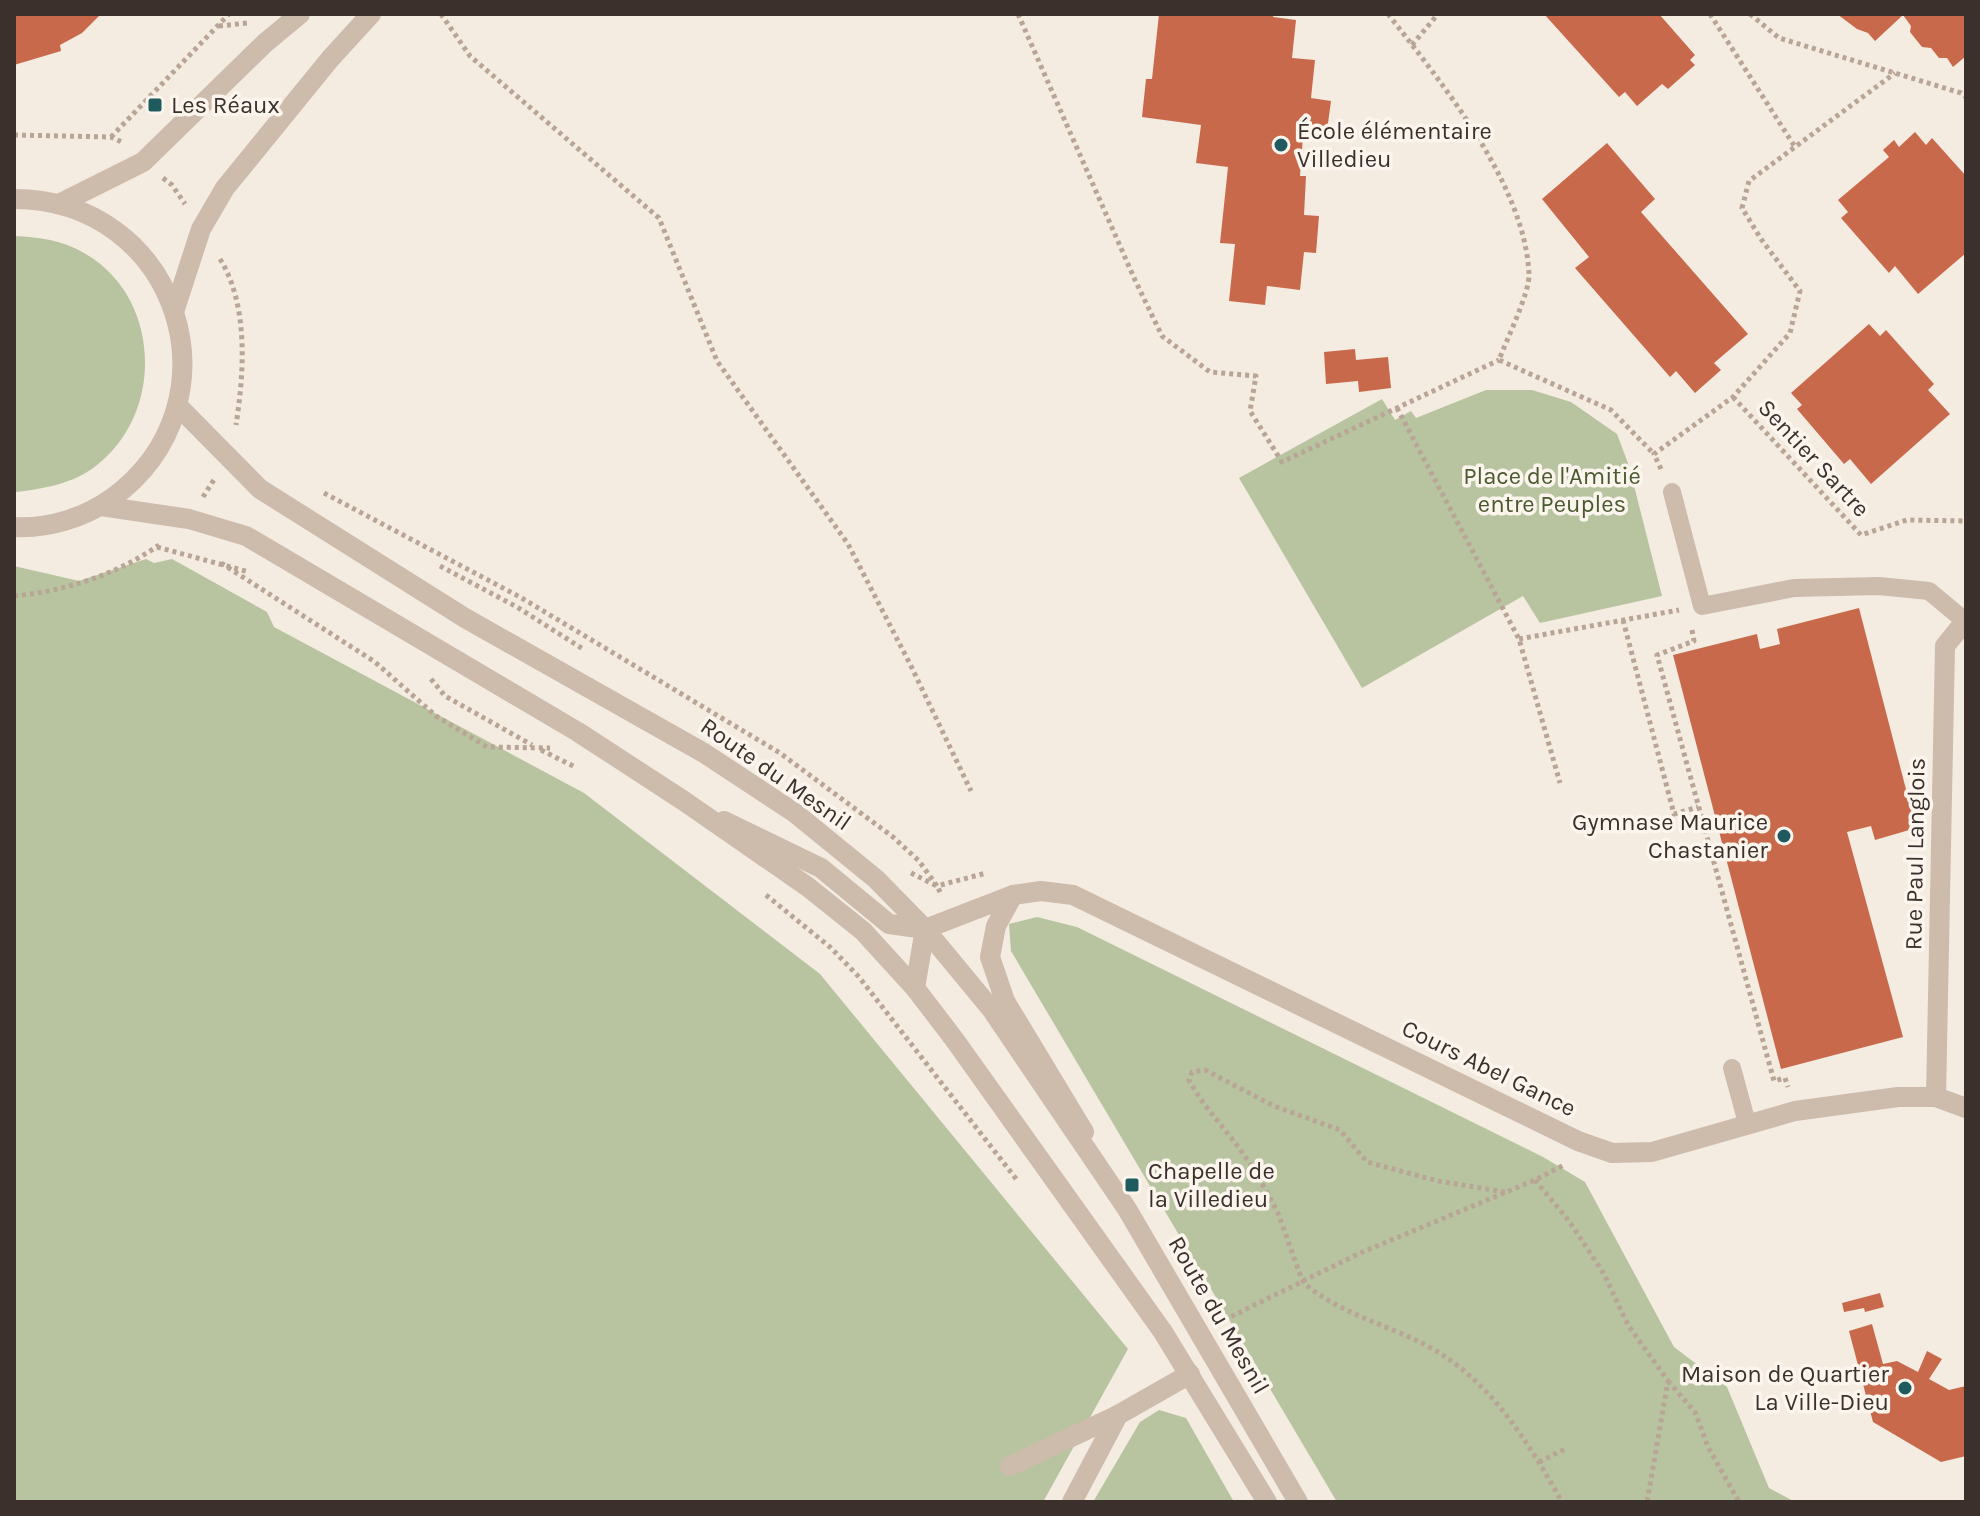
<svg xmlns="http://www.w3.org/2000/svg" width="1980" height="1516" viewBox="0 0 1980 1516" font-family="Karla,sans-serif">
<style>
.green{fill:#b8c4a0}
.building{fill:#c8694b}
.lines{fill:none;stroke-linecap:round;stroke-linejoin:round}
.path{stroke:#b9a596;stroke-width:5;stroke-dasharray:4 4;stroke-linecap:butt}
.service{stroke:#cdbbac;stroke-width:18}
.minor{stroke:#cdbbac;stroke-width:20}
.tertiary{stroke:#cdbbac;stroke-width:20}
.poi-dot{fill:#1f5a5e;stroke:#fbf5ee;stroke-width:3}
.labels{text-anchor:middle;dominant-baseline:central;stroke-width:7;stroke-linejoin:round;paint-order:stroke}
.poi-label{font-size:24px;fill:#3b302b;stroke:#fbf5ee;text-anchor:start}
.street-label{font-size:24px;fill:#3b302b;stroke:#fbf5ee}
.park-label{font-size:24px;fill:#4a5a2e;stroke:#fbf5ee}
</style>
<rect width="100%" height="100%" fill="#f4ebe1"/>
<g class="green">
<path d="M14,236C39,237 62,240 84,253C161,296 165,412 97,465C73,484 46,488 17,492H14Z"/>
<path d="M1486,390H1532L1571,402L1617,434L1629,466L1662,596L1540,623L1523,596L1362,688L1239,478L1382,399L1395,420L1411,411L1416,418Z"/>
<path d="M146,559L154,563L172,559L267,612L274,627L584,793L820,974L1128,1349L1043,1502H14V566L79,581Z"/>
<path d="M1037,917L1077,927L1543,1157L1585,1182L1674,1347L1727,1387L1769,1488L1795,1502H1337L1011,951L1009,924Z"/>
<path d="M1159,1410L1186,1418L1234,1502H1093L1140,1422Z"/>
</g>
<g class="building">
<path d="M14,14H101L82,33L60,45L61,51L14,65Z"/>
<path d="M1159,14H1274L1273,17L1296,20L1292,58L1315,60L1311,98L1331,101L1326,138L1303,136L1300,176H1306L1304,215L1319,216L1316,253L1304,252L1300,290L1267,286L1265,305L1229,301L1235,244L1220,243L1228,167L1196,163L1201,125L1142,117L1146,79H1152Z"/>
<path d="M1544,14H1659L1695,55L1690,60L1695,65L1668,89L1662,84L1637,106L1625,92L1619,97Z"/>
<path d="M1837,14H1966V56L1953,67L1947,58H1939L1931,48L1922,47L1910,32L1911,26L1903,15L1875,41L1868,33L1857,29Z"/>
<path d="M1915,132L1926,145L1932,138L1966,176V253L1918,294L1895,266L1889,273L1841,218L1848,212L1838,200L1889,157L1883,150L1894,140L1899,147Z"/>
<path d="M1607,143L1655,199L1641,212L1748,334L1714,363L1721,370L1695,393L1676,371L1670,377L1575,268L1589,257L1542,199Z"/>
<path d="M1869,324L1880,336L1886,330L1934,384L1928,390L1950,414L1871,484L1850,459L1844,464L1797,409L1802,405L1791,393Z"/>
<path d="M1355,349L1356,360L1388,357L1391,388L1359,392L1358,381L1326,384L1324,352Z"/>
<path d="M1859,608L1916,828L1875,840L1871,826L1847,832L1903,1037L1781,1069L1673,655L1757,634L1760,649L1780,644L1777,629Z"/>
<path d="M1880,1293L1884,1307L1865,1312L1864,1308L1844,1312L1842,1303Z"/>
<path d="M1872,1324L1883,1364L1897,1361L1918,1372L1927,1351L1942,1359L1929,1379L1949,1390L1966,1386V1456L1941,1462L1873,1422L1849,1331Z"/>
</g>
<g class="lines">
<g class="path">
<path d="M441,14L470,56L659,218L717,361L848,544L911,666L971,791"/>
<path d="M1018,14L1135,280L1162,336L1210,372L1256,376L1250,411L1282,462L1499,360"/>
<path d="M1388,14C1441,82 1525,184 1529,274C1530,292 1506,341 1499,360L1611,410L1654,454"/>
<path d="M1710,14L1795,147"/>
<path d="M1750,14L1779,38L1961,93L1966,97"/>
<path d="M219,26L247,23"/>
<path d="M1412,45L1438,14"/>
<path d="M14,135L111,137L124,143"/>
<path d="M111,137L229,14"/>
<path d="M163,178L172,185L185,204"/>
<path d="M220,259C249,306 244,373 236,425"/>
<path d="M1733,397L1861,535L1907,520L1966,521"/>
<path d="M1397,408L1519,639L1560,783"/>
<path d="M1661,469L1654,454L1733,397L1790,333L1800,291L1761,239L1742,208L1749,181L1895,73"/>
<path d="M324,493L520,597L780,753L893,837L919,861L937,886L986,873"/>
<path d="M203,497L215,478"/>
<path d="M157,547L249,572"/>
<path d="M221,563L375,662L436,716L487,747L550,748"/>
<path d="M440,566L517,607L583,649"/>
<path d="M14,596C65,591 116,575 159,545"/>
<path d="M1623,620L1674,814L1698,807"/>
<path d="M1692,630L1694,641L1657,655L1774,1081L1785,1078L1788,1087"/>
<path d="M1519,639L1679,610"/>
<path d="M431,679L445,696L532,745"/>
<path d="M541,750L575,767"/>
<path d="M911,873L937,886L941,894"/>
<path d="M766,895L830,947L859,977L1017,1180"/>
<path d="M1535,1180L1569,1221L1604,1274L1628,1325L1668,1381L1647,1502"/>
<path d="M1505,1192L1438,1181L1367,1162L1340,1130L1274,1106L1205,1070L1192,1072L1189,1080C1201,1103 1220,1123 1236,1144C1252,1165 1265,1188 1277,1211C1283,1224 1300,1279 1305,1284C1338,1312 1386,1325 1424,1344C1489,1378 1527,1440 1562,1502"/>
<path d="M1224,1320L1358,1254L1535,1180L1564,1165"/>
<path d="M1668,1381L1695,1412L1708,1447L1739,1502"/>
<path d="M1539,1462L1565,1449"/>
</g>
<g class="service">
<path d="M1672,492L1702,606L1794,588L1879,586L1929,591L1965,621"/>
<path d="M1732,1068L1747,1123"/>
</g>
<g class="minor">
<path d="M724,821L821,868L889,924L925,929"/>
<path d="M1013,895L996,926L990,957L1005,1001L1084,1132"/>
<path d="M925,929L1013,895L1041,891L1073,895L1578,1141L1612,1153L1652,1152L1795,1111L1898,1097H1936L1966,1108"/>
<path d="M915,988L925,929"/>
<path d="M1936,1097L1945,646L1966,620"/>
<path d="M1010,1466L1118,1415"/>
<path d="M1072,1502L1118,1415L1190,1374"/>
</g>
<g class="tertiary">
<path d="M14,199C178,199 244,402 112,498C84,518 48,529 14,527"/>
<path d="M59,204L143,162L265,43L300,14"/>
<path d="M175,309L201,229L225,188L330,59L371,14"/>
<path d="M178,406L260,489L465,618L704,753L795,813L876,879L925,929L992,1010L1127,1209L1298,1502"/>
<path d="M101,506L189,519L246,536L578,732L684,801L808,887L863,931L915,988L954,1039L1163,1332L1267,1502"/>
</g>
</g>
<g class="poi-dot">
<rect x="147" y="97" width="16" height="16" rx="4"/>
<circle cx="1281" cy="145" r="8"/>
<circle cx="1784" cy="836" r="8"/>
<rect x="1124" y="1177" width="16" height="16" rx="4"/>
<circle cx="1905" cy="1388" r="8"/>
</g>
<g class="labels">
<g class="poi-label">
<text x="171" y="105">Les Réaux</text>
<text x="1297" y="131">École élémentaire<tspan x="1297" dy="28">Villedieu</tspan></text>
<text x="1768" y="822" text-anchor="end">Gymnase Maurice<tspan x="1768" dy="28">Chastanier</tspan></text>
<text x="1148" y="1171">Chapelle de<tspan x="1148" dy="28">la Villedieu</tspan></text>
<text x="1889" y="1374" text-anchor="end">Maison de Quartier<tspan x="1889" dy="28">La Ville-Dieu</tspan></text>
</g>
<g class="street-label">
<text transform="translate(1814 458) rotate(47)">Sentier Sartre</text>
<text transform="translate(776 774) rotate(35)">Route du Mesnil</text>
<text transform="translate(1915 854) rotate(-89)">Rue Paul Langlois</text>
<text transform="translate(1489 1068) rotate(26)">Cours Abel Gance</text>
<text transform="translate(1219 1315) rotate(60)">Route du Mesnil</text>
</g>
<g class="park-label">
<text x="1552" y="476">Place de l'Amitié<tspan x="1552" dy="28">entre Peuples</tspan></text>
</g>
</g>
<rect width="1980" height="1516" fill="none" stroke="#3b302b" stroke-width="32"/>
</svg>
